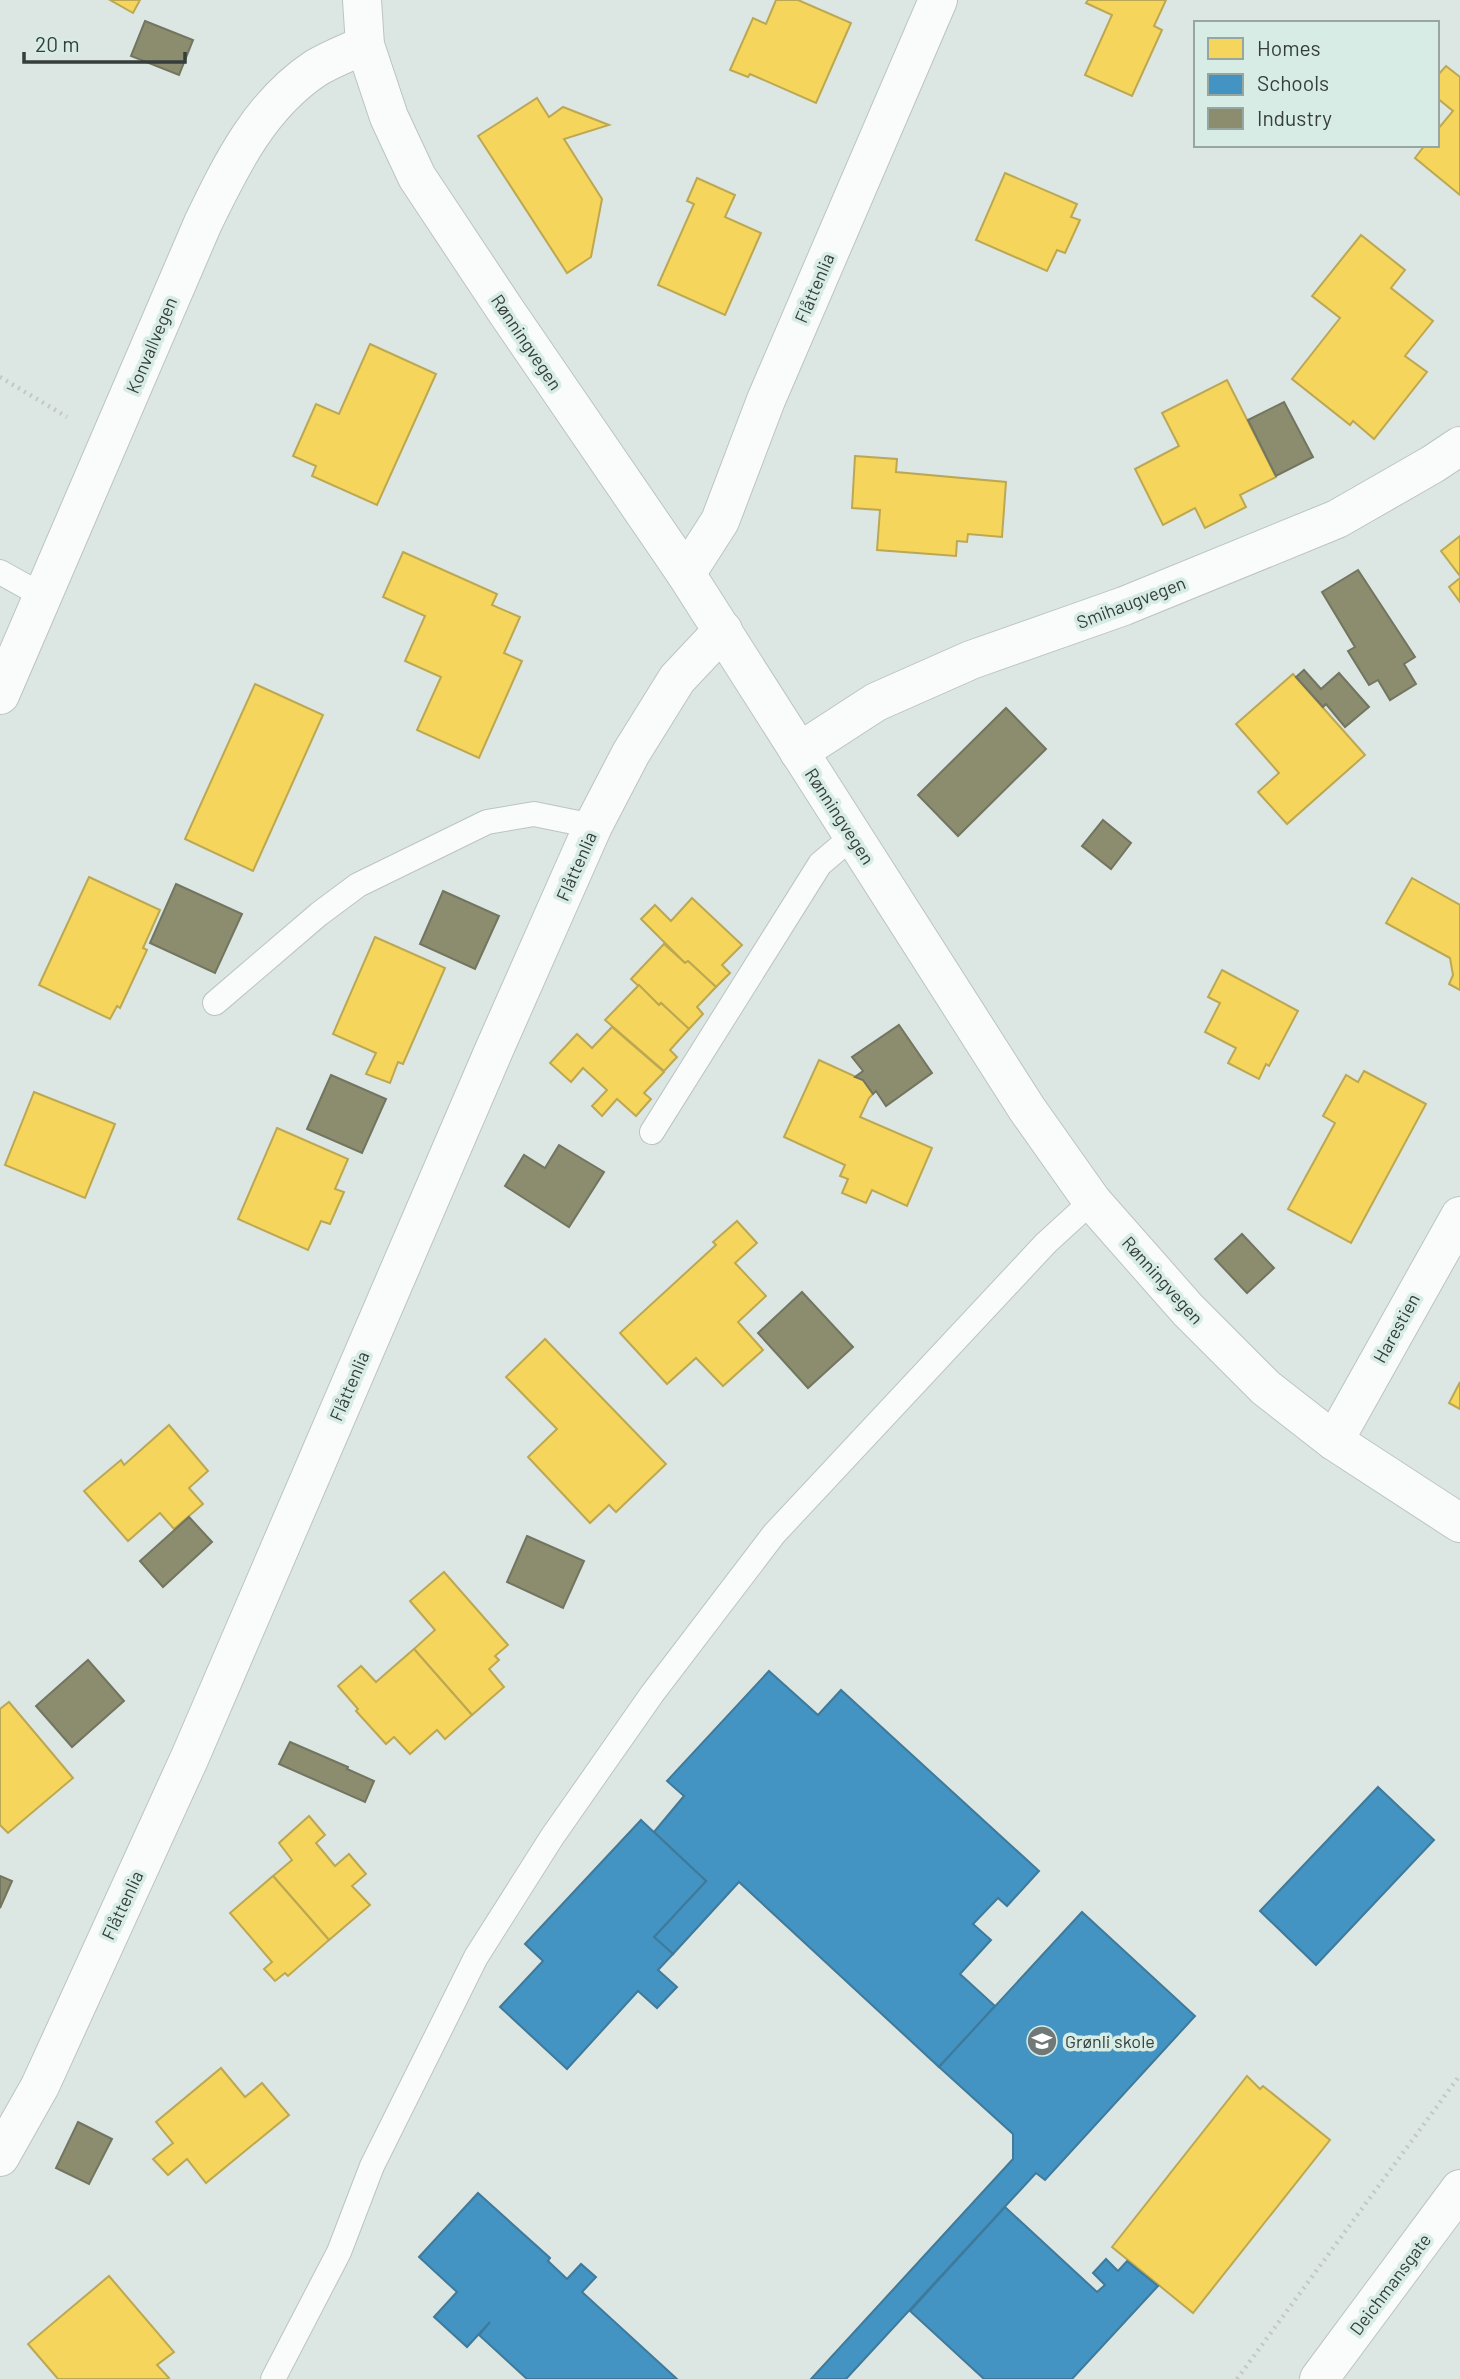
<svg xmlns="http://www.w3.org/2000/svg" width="1460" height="2379" viewBox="0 0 1460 2379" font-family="Barlow,sans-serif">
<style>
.homes{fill:#f6d55c;stroke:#bca852;stroke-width:2}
.schools{fill:#4393c3;stroke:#3f7a9a;stroke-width:2}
.industry{fill:#8c8c6e;stroke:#72755f;stroke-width:2}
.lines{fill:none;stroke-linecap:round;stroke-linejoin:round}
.service-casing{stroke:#bcc4c2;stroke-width:26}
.minor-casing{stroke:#bcc4c2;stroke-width:40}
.tertiary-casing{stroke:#bcc4c2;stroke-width:40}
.path{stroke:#c3c7c6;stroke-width:4.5;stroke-dasharray:2 5;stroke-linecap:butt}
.service{stroke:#fafbfb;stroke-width:24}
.minor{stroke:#fafbfb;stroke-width:38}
.tertiary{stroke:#fafbfb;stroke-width:38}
.labels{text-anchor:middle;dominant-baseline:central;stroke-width:7;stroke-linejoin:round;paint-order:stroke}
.street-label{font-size:18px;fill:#363e3c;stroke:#d7ece5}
.poi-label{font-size:18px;fill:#363e3c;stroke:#d7ece5;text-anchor:start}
</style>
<rect width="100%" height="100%" fill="#dce7e4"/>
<g class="homes">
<path d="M110,0H140L133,13Z"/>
<path d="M776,0H798L851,23L816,103L750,74L748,77L730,70L753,18L766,24Z"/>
<path d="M1088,0H1166L1154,26L1162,30L1132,96L1085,75L1112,15L1086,3Z"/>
<path d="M1446,66L1460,77V195L1415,158L1425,145H1437V130L1453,111L1437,98V76Z"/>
<path d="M537,98L549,117L563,107L609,125L564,139L602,199L591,257L567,273L478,136Z"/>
<path d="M1005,173L1077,204L1071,217L1080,220L1065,253L1057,250L1047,271L976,240Z"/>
<path d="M697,178L735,195L725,217L761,233L725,315L658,285L694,204L687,201Z"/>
<path d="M1361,235L1405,270L1391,288L1433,321L1405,356L1427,372L1374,439L1353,421L1350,425L1292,379L1340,318L1312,296Z"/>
<path d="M370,344L436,374L377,505L312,476L316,466L293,456L316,404L339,414Z"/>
<path d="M1227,380L1276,477L1240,495L1246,507L1205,528L1195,508L1163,525L1135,469L1179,446L1162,413Z"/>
<path d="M855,456L897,459L896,472L1006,482L1002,537L968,534L967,542L957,541L956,556L877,550L880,510L852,508Z"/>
<path d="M1460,536V576L1441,551Z"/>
<path d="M403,552L497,594L492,605L520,617L504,653L522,661L479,758L417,730L441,677L405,661L425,616L383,597Z"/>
<path d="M1460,578V602L1449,587Z"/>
<path d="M1293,674L1365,755L1287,824L1258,792L1279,773L1236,724Z"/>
<path d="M255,684L323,715L253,871L185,839Z"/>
<path d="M89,877L160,910L143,948L147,950L120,1008L117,1006L110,1019L39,985Z"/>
<path d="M1412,878L1460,905V990L1449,984L1453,975L1450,958L1386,923Z"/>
<path d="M692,898L742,945L722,965L730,973L716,987L688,961L685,963L641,919L655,905L671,921Z"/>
<path d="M375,937L445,968L403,1064L398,1062L390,1083L366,1074L376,1053L333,1034Z"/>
<path d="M664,944L685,963L688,961L716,987L697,1007L703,1014L689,1029L661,1003L659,1005L631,979Z"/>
<path d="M1222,970L1298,1011L1269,1066L1266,1064L1259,1079L1228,1063L1236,1048L1205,1032L1220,1003L1208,997Z"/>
<path d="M639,985L659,1005L661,1003L689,1029L670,1050L677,1057L664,1071L605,1020Z"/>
<path d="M612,1027L664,1072L644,1093L651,1099L636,1116L617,1099L602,1116L592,1106L607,1090L583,1068L571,1082L550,1063L577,1034L592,1048Z"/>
<path d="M819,1060L863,1080L873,1094L869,1098L860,1117L932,1148L907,1206L872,1190L866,1203L842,1193L848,1179L840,1176L845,1165L784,1137Z"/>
<path d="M1364,1071L1426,1104L1351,1243L1288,1209L1335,1123L1323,1116L1346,1075L1358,1082Z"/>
<path d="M34,1092L115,1124L85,1198L5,1165Z"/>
<path d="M277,1128L348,1159L335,1189L344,1192L330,1224L321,1221L308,1250L238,1219Z"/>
<path d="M737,1221L757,1243L735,1263L766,1296L738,1322L763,1350L723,1386L696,1358L667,1384L620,1333L716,1245L713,1242Z"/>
<path d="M545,1339L666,1464L616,1512L609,1505L590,1523L528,1457L557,1429L506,1377Z"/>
<path d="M1460,1382V1409L1449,1403Z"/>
<path d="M169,1425L208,1471L189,1488L203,1504L174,1529L160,1513L128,1541L84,1491L121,1460L124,1465Z"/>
<path d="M444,1572L508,1645L495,1656L499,1660L489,1669L504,1687L472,1715L414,1649L435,1630L410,1601Z"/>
<path d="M414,1649L472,1715L445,1739L437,1730L410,1754L394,1737L386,1744L356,1711L358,1709L338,1686L361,1666L376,1682Z"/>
<path d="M9,1702L73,1778L8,1833L0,1825V1709Z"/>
<path d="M309,1816L325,1835L316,1843L335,1866L349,1854L366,1874L352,1886L370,1905L329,1940L273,1876L292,1860L279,1843Z"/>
<path d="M273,1876L329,1940L288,1976L285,1973L275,1981L264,1969L272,1962L230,1913Z"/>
<path d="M221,2068L245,2097L262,2083L289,2115L206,2183L187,2159L168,2175L153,2159L173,2143L156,2122Z"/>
<path d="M1247,2076L1260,2089L1263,2086L1330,2140L1193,2313L1112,2247Z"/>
<path d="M109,2276L174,2352L157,2365L169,2378L167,2379H58L28,2344Z"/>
</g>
<g class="schools">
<path d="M769,1671L818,1715L841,1690L1039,1871L1007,1906L998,1898L973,1924L991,1940L960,1974L995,2006L939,2067L739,1882L673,1954L654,1937L706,1881L654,1832L684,1796L667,1781Z"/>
<path d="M1378,1787L1434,1840L1316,1965L1260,1911Z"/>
<path d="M641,1820L706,1881L654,1937L673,1954L658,1970L677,1987L657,2008L638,1991L567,2069L500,2007L543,1961L525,1944Z"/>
<path d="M1082,1912L1195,2016L1045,2180L1036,2173L846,2379H811L1013,2159V2134L939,2067Z"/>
<path d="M478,2193L550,2258L548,2261L567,2279L581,2264L596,2277L582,2292L677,2379H527L479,2335L490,2322L467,2347L434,2317L457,2292L419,2257Z"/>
<path d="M1005,2207L1097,2292L1105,2285L1093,2273L1106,2259L1118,2271L1127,2261L1158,2286L1072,2379H984L910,2311Z"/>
</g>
<g class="industry">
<path d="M145,21L193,40L179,75L131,56Z"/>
<path d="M1284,402L1313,457L1276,476L1248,420Z"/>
<path d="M1358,570L1415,657L1404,664L1416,684L1390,700L1378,680L1369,685L1348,651L1355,647L1322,592Z"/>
<path d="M1304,670L1321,689L1339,673L1369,707L1345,727L1326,704L1323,707L1296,677Z"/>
<path d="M1006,708L1046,749L958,836L918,795Z"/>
<path d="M1103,820L1131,843L1111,869L1082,846Z"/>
<path d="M176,884L242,914L215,973L150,943Z"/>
<path d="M443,891L499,916L475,969L420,944Z"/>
<path d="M899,1025L932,1073L886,1106L876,1091L873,1094L863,1080L855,1077L863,1071L852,1057Z"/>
<path d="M331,1075L386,1099L362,1153L307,1129Z"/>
<path d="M559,1145L604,1172L569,1227L505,1186L524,1155L545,1168Z"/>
<path d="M1242,1234L1274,1268L1247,1293L1215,1259Z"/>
<path d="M802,1292L853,1347L808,1388L758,1333Z"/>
<path d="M189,1517L212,1542L163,1587L140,1561Z"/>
<path d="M527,1536L584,1561L563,1608L507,1582Z"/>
<path d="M88,1660L124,1701L72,1747L36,1706Z"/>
<path d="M290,1742L348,1767L347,1769L374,1781L365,1802L279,1764Z"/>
<path d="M0,1876L12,1881L0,1908Z"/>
<path d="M78,2122L112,2139L89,2184L56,2168Z"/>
</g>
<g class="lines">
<g class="service-casing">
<g id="service">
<path d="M0,572L43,596"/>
<path d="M215,1003L319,914L358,885L487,822L534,814L593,826"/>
<path d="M652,1132L820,864L853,836"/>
<path d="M273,2379L339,2252L372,2166L476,1957L552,1837L652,1694L774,1534L1046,1243L1092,1201"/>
</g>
</g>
<g class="minor-casing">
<g id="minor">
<path d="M362,0L365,45L389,117L417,177L506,311L686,574L1027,1109L1092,1201L1188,1310L1266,1388L1334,1441L1460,1523"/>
<path d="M686,574L720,521L766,400L938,0"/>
<path d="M0,695L203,223C231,165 260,105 316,68C331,59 349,52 365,45"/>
<path d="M799,752L876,702L971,660L1124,606L1337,519L1433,464L1460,446"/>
<path d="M1334,1441L1460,1216"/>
<path d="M0,2157L40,2086L190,1757L494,1050L593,826L631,753L677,679L723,630"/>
</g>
</g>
<g class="tertiary-casing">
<path id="tertiary" d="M1319,2379L1460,2189"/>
</g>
<g class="path">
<path d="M0,377L67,417"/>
<path d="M1237,2379L1460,2075"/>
</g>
<use href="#service" class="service"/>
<use href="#minor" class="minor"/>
<use href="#tertiary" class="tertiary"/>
</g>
<defs>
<g id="school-disc" transform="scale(1.575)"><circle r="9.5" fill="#707977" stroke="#d7ece5"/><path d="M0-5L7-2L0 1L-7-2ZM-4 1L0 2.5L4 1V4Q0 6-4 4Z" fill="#fff"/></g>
</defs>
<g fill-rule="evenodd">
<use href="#school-disc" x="1042" y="2041"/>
</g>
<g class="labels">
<g class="street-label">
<text transform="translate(814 288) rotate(-67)">Flåttenlia</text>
<text transform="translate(527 342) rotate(56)">Rønningvegen</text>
<text transform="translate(151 345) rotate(-67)">Konvallvegen</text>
<text transform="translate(1131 602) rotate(-21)">Smihaugvegen</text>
<text transform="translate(840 816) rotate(57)">Rønningvegen</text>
<text transform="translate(576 866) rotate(-66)">Flåttenlia</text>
<text transform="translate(1163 1280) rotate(48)">Rønningvegen</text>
<text transform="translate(1396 1328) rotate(-61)">Harestien</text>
<text transform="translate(349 1386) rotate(-67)">Flåttenlia</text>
<text transform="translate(122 1905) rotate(-65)">Flåttenlia</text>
<text transform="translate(1390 2284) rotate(-53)">Deichmansgate</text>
</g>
<g class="poi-label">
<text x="1065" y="2041">Grønli skole</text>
</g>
</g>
<rect x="1194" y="21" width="245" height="126" fill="#d7ece5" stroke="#97a6a1" stroke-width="2"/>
<rect x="1208" y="38" width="35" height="21" fill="#f6d55c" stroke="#97a6a1" stroke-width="2"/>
<text x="1257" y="56" font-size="21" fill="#363e3c">Homes</text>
<rect x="1208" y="74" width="35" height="21" fill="#4393c3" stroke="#97a6a1" stroke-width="2"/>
<text x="1257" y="91" font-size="21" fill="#363e3c">Schools</text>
<rect x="1208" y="108" width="35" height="21" fill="#8c8c6e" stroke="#97a6a1" stroke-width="2"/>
<text x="1257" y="126" font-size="21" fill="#363e3c">Industry</text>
<path d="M24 52v10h161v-10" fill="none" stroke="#363e3c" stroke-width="3.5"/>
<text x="35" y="52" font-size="21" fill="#363e3c" stroke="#d7ece5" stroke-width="5" paint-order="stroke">20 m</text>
</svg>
